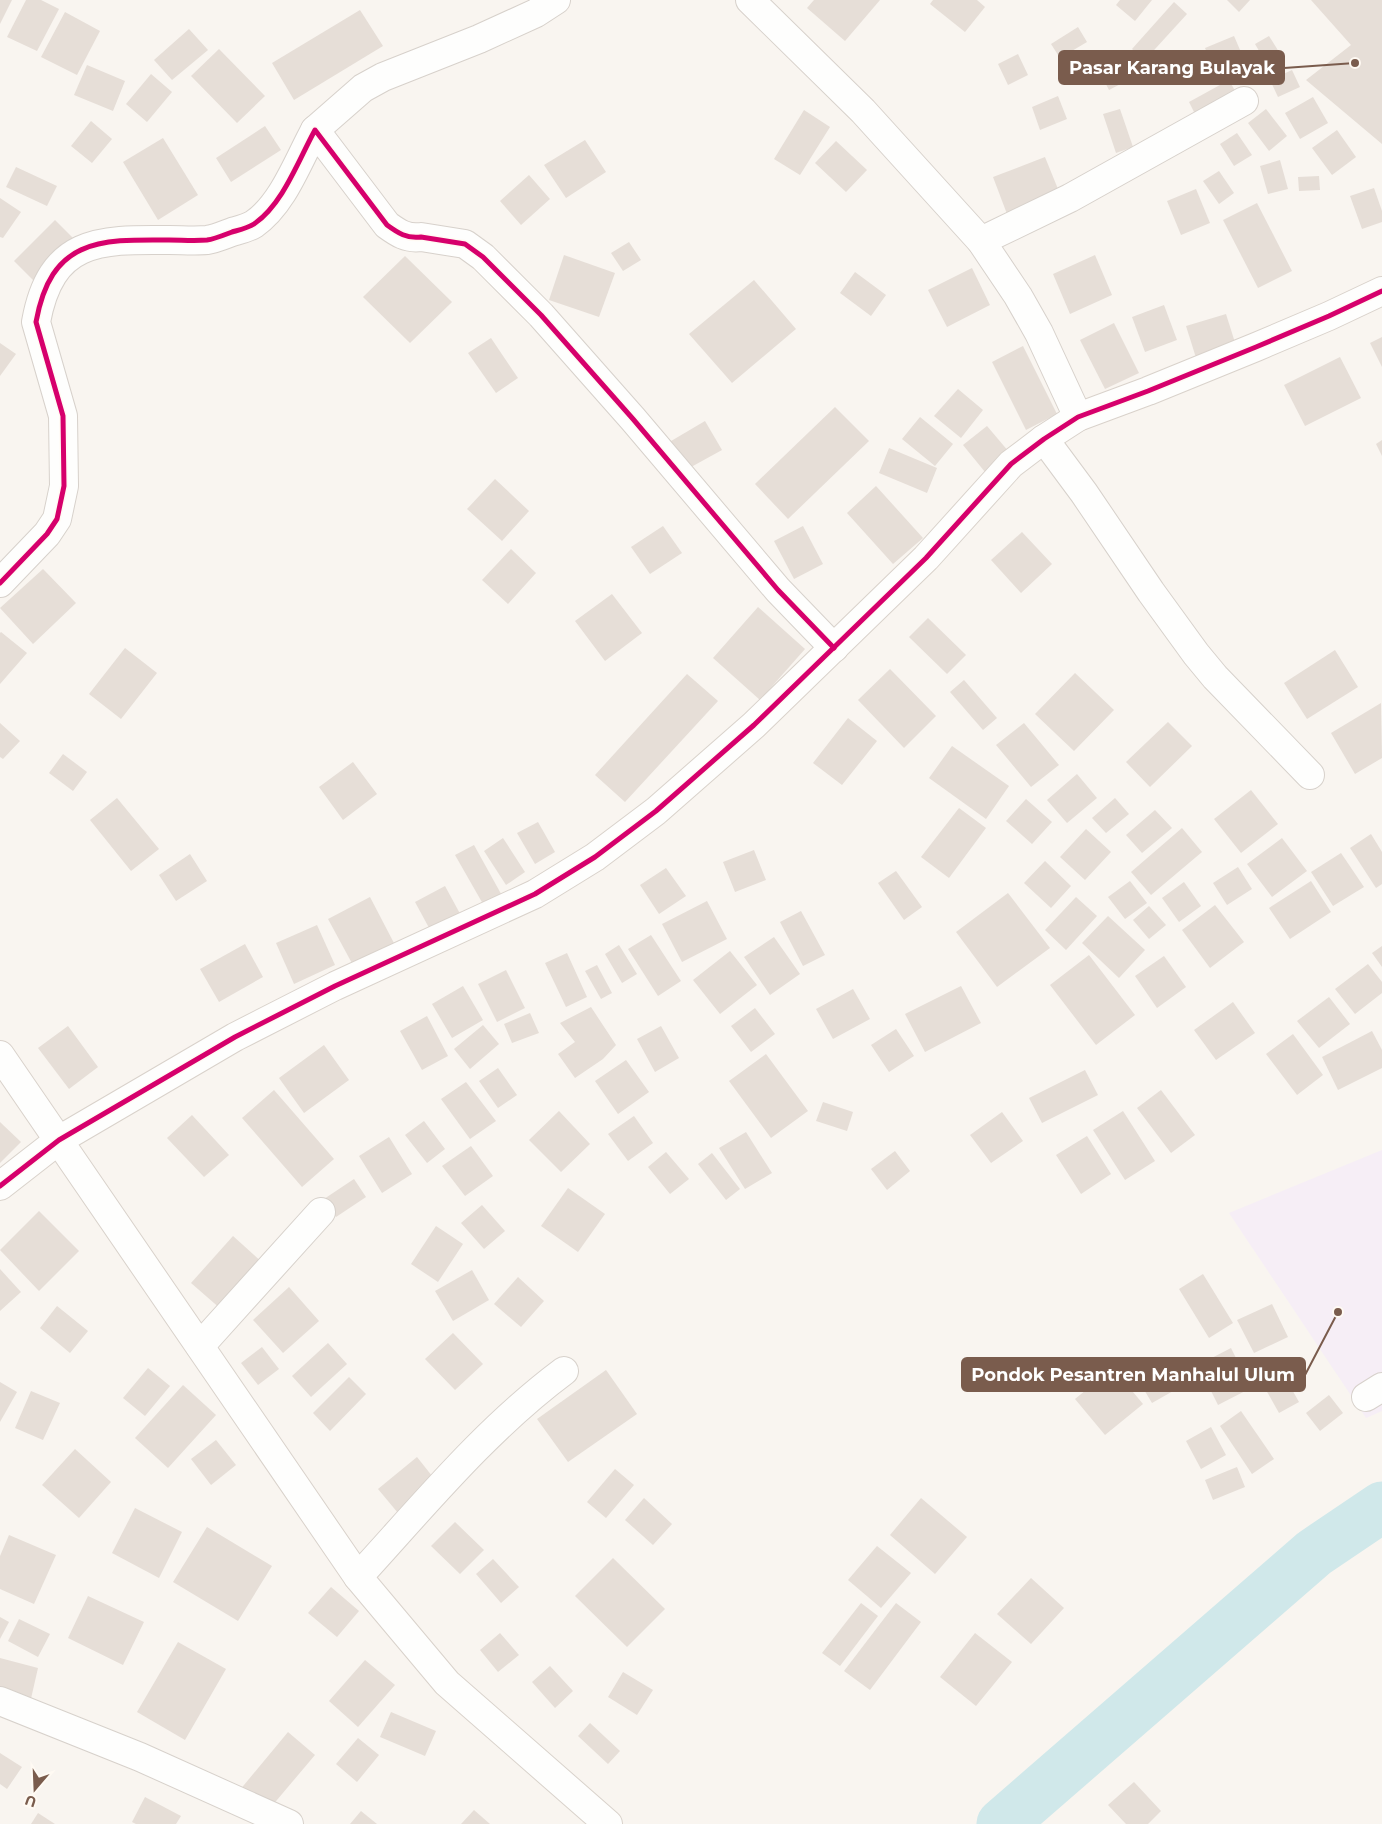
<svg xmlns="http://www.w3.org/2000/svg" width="1382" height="1824" viewBox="0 0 1382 1824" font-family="Montserrat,sans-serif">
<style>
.education{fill:#f6eef6}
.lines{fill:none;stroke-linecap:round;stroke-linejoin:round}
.river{stroke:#d0e8ea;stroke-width:51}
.building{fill:#e6ded7}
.street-casing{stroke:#d7d1cb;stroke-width:30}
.secondary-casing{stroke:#d9d2cb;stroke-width:30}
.street{stroke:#fefefd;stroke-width:28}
.secondary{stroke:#fefefd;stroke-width:28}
.cycleway-casing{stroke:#fffaf3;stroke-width:8}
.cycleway{stroke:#d6006c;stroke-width:5}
.leader{fill:none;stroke:#7a5c4d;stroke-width:2}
.callout-dot{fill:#7a5c4d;stroke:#fffaf3;stroke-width:2}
.callout{fill:#7a5c4d;stroke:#7a5c4d;stroke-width:2}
.callout-label{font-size:18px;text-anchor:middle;font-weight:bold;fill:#fff}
</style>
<rect width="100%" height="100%" fill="#f9f5f0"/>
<path class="education" d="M1382,1150V1411L1366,1418L1229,1213Z"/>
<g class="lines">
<path class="river" d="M1002,1824L1314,1553L1382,1507"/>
</g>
<g class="building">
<path d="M0,0H12L0,24Z"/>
<path d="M26,0H41L59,9L37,51L7,37Z"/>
<path d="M814,0H880L845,41L807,8Z"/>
<path d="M933,0H977L985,7L965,32L930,4Z"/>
<path d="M1120,0H1152L1135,21L1116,5Z"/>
<path d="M1227,0H1250L1239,12Z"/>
<path d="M1311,0H1382V144L1306,80L1351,45Z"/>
<path d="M1174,2L1187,14L1145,60L1132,49Z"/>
<path d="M360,10L383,46L294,100L272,63Z"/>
<path d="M65,12L100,31L77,75L41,57Z"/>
<path d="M1078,27L1087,42L1060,58L1051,44Z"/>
<path d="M189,29L208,50L172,80L154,60Z"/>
<path d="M1234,36L1247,66L1218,78L1205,48Z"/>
<path d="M1269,36L1284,60L1269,68L1255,44Z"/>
<path d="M219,49L265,96L237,123L191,76Z"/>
<path d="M1018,54L1028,75L1008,85L998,64Z"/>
<path d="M1120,55L1132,78L1109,90L1097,67Z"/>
<path d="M87,65L125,81L113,111L74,95Z"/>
<path d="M1292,70L1300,87L1278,97L1270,80Z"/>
<path d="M151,74L172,92L147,122L126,104Z"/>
<path d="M1229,80L1239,98L1198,120L1189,102Z"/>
<path d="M1058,96L1067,119L1040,130L1032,107Z"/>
<path d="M1313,97L1328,123L1300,139L1285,113Z"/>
<path d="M1120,109L1133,147L1116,153L1103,114Z"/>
<path d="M1266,109L1287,136L1269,151L1248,123Z"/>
<path d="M804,110L830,127L800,175L774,159Z"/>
<path d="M91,121L112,139L92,163L71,146Z"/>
<path d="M265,126L281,150L231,182L216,158Z"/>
<path d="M1337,130L1356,157L1332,175L1312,148Z"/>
<path d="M1237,133L1252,155L1234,166L1220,144Z"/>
<path d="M163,138L198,195L158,220L123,162Z"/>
<path d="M585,140L606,172L566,198L544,165Z"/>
<path d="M836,141L867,170L846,192L815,163Z"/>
<path d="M1045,157L1060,194L1007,214L993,177Z"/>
<path d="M1280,160L1288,189L1268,194L1260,166Z"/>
<path d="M16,167L57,186L47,206L6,187Z"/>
<path d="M1219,171L1234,193L1219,204L1203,181Z"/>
<path d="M529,175L550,199L521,225L500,201Z"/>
<path d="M1319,176L1320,190L1299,191L1298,177Z"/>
<path d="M1374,188L1382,211V222L1362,229L1350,196Z"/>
<path d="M1196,189L1210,223L1181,235L1167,201Z"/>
<path d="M0,198L21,212L3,238L0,237Z"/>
<path d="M1257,203L1292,271L1258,288L1223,220Z"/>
<path d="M55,220L79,244L38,285L14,261Z"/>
<path d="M629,242L641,260L623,271L611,253Z"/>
<path d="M564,255L615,273L599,317L549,300Z"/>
<path d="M1095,255L1112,295L1070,314L1053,274Z"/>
<path d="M405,256L452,302L410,343L363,297Z"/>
<path d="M972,268L990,305L947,327L928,290Z"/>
<path d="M855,272L886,295L871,316L840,293Z"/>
<path d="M754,280L796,329L732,383L689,334Z"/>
<path d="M1164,305L1177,340L1145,352L1132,317Z"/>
<path d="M1226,314L1238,352L1198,364L1186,326Z"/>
<path d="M1114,323L1139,373L1105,389L1080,340Z"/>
<path d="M1382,337V367L1370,343Z"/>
<path d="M491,338L518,378L496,393L468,353Z"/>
<path d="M0,343L16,354L0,376Z"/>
<path d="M1023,346L1057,414L1026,430L992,362Z"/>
<path d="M1340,357L1361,398L1305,426L1284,385Z"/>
<path d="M958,389L983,410L961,438L934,416Z"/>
<path d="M835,407L869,441L788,519L755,484Z"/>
<path d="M920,417L953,444L935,466L902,439Z"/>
<path d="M705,421L722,450L682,472L666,444Z"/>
<path d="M987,426L1009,452L985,472L963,445Z"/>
<path d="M1382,440V456L1376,444Z"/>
<path d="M889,448L937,468L927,493L879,473Z"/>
<path d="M495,479L529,511L502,541L467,509Z"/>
<path d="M876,486L923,538L893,564L847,513Z"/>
<path d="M663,526L682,553L650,574L631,547Z"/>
<path d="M803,526L823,564L794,579L774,541Z"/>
<path d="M1022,532L1052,564L1021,593L991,560Z"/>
<path d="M511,549L536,573L508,604L482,580Z"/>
<path d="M43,569L76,603L33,644L0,608Z"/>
<path d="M612,594L642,633L605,661L575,621Z"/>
<path d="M758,607L805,649L760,700L713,658Z"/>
<path d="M928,618L966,655L947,674L909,637Z"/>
<path d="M1,632L27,653L0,684V633Z"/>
<path d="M125,648L157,673L121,719L89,694Z"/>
<path d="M1335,650L1358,687L1307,719L1284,683Z"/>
<path d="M890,669L936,716L904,748L858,700Z"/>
<path d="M1075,673L1114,710L1074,751L1035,714Z"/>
<path d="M687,674L718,701L625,802L595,775Z"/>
<path d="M964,680L997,718L983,730L950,692Z"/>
<path d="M1381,703L1382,758L1355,774L1331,733Z"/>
<path d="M848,718L877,741L842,785L813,763Z"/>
<path d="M1168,722L1192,746L1150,787L1126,762Z"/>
<path d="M0,723L20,741L3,759L0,757Z"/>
<path d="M1024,723L1059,765L1031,787L996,745Z"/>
<path d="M952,746L1009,786L986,819L929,778Z"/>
<path d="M63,754L87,772L73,791L49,773Z"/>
<path d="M353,762L377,794L343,820L319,787Z"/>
<path d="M1077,774L1097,798L1067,823L1047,800Z"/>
<path d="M1251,790L1278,824L1241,853L1214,819Z"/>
<path d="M117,798L159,849L131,871L90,820Z"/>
<path d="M1115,798L1129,814L1106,833L1092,818Z"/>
<path d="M1026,799L1052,822L1032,844L1006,821Z"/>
<path d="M959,808L986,828L949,878L921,857Z"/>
<path d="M1155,810L1172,828L1142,853L1126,835Z"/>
<path d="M538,822L555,852L535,864L517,833Z"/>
<path d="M1182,828L1202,852L1151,895L1131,872Z"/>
<path d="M1086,829L1111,852L1085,880L1060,857Z"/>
<path d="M1371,834L1382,852V884L1376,888L1350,848Z"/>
<path d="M503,838L525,872L506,885L484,851Z"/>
<path d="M1282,838L1307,871L1272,897L1247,864Z"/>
<path d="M474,845L505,901L487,911L455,855Z"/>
<path d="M754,850L766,880L735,892L723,862Z"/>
<path d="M1341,853L1364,887L1333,906L1311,872Z"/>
<path d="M190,854L207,881L176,901L159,875Z"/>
<path d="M1045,861L1071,886L1051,908L1024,883Z"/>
<path d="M1238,867L1252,889L1227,905L1213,883Z"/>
<path d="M666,868L686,896L659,914L640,885Z"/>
<path d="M896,871L922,907L904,920L878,883Z"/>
<path d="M1130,881L1147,903L1125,919L1108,897Z"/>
<path d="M1311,881L1331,912L1290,939L1269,908Z"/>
<path d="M1184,882L1201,906L1179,922L1162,898Z"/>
<path d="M445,886L464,921L434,937L415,902Z"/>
<path d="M1008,893L1050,948L997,987L956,932Z"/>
<path d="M370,897L395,945L354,967L328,919Z"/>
<path d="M1076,897L1097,916L1066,950L1045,930Z"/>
<path d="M707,901L727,939L682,962L662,924Z"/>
<path d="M1215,905L1244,942L1210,968L1182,930Z"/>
<path d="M1149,906L1166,925L1149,939L1133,920Z"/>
<path d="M801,911L825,955L803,966L780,922Z"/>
<path d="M1108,916L1145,950L1119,978L1082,943Z"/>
<path d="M317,925L335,965L294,984L276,943Z"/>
<path d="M651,935L681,981L658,996L628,949Z"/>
<path d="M774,937L800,974L770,995L744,957Z"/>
<path d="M245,944L263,977L219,1002L200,969Z"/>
<path d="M619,945L637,974L622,983L605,954Z"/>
<path d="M1382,946V967L1372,953Z"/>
<path d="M730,951L757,985L720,1014L693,980Z"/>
<path d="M567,953L587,997L566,1007L545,963Z"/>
<path d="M1089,955L1135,1015L1096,1045L1050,985Z"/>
<path d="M1164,956L1186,987L1157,1008L1135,976Z"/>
<path d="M1368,964L1382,982V993L1355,1014L1335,989Z"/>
<path d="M597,965L612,993L601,999L585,971Z"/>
<path d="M506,970L525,1008L497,1022L478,984Z"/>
<path d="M463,986L483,1020L452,1038L432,1004Z"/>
<path d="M961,986L981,1023L925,1052L905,1014Z"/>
<path d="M853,989L870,1019L833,1039L816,1009Z"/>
<path d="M1329,997L1350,1024L1319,1048L1297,1021Z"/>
<path d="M1233,1002L1255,1033L1216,1060L1194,1030Z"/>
<path d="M591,1007L616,1045L603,1059L575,1078L558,1054L575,1042L560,1023Z"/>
<path d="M755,1008L775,1034L751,1052L731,1026Z"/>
<path d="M530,1013L539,1033L512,1043L504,1024Z"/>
<path d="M427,1016L448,1056L422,1070L400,1031Z"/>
<path d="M483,1025L499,1044L470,1069L454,1049Z"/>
<path d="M68,1026L98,1067L69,1089L38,1048Z"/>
<path d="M661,1026L679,1058L655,1072L637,1039Z"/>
<path d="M896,1029L914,1056L889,1072L871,1045Z"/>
<path d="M1372,1031L1382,1050V1068L1338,1090L1322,1057Z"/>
<path d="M1293,1034L1323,1075L1297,1095L1266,1054Z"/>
<path d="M324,1045L349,1080L304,1113L279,1078Z"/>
<path d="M766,1054L808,1111L771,1138L729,1081Z"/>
<path d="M626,1060L649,1092L618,1114L595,1081Z"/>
<path d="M498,1068L517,1095L498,1108L479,1081Z"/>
<path d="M1085,1070L1098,1095L1042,1123L1029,1098Z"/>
<path d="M466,1082L496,1121L470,1139L441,1099Z"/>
<path d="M274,1090L334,1159L302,1187L242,1118Z"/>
<path d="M1161,1090L1195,1135L1171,1153L1137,1108Z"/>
<path d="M823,1102L853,1112L847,1131L816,1121Z"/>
<path d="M559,1111L590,1144L561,1172L529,1140Z"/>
<path d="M1123,1111L1155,1161L1125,1180L1093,1130Z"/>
<path d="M1002,1112L1023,1141L991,1163L970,1135Z"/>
<path d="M192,1115L229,1155L204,1177L167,1138Z"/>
<path d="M634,1116L653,1143L628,1161L608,1134Z"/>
<path d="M424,1121L445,1149L427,1163L405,1135Z"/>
<path d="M0,1122L21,1142L0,1163Z"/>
<path d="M746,1132L772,1173L745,1189L719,1148Z"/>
<path d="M1087,1136L1111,1174L1081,1194L1056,1155Z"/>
<path d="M389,1137L412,1174L382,1193L359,1156Z"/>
<path d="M471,1146L493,1176L465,1196L442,1166Z"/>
<path d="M895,1151L910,1171L887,1190L871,1169Z"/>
<path d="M666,1152L689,1179L670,1194L648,1167Z"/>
<path d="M712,1153L740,1189L726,1200L698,1164Z"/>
<path d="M354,1179L366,1197L336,1217L324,1199Z"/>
<path d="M568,1188L605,1214L578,1252L541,1226Z"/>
<path d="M482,1205L505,1231L484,1249L461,1223Z"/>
<path d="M39,1211L79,1251L39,1291L0,1250Z"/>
<path d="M436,1226L463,1244L438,1282L411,1264Z"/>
<path d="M233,1236L264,1264L222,1310L191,1283Z"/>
<path d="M0,1269L21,1292L0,1311Z"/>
<path d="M472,1270L489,1300L453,1321L435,1291Z"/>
<path d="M1203,1274L1233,1323L1209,1338L1179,1289Z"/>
<path d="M518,1277L544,1301L521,1327L494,1304Z"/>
<path d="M289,1287L319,1321L283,1353L253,1320Z"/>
<path d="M1272,1304L1288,1337L1254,1353L1237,1320Z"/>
<path d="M57,1306L88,1331L70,1353L40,1328Z"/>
<path d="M453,1333L483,1364L455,1390L425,1359Z"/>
<path d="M328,1343L347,1364L311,1397L292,1376Z"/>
<path d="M262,1347L279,1369L258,1385L241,1363Z"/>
<path d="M1231,1348L1251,1388L1218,1405L1198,1365Z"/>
<path d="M1175,1357L1189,1382L1152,1403L1137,1378Z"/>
<path d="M148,1368L170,1386L145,1416L123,1398Z"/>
<path d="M1113,1368L1143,1404L1105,1435L1075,1399Z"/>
<path d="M606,1370L637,1414L568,1462L537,1419Z"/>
<path d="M349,1377L366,1394L330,1431L313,1413Z"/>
<path d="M1286,1379L1299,1402L1279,1413L1266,1390Z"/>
<path d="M0,1382L17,1392L0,1422Z"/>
<path d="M183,1385L216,1415L168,1468L135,1438Z"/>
<path d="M31,1391L60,1403L43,1440L15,1428Z"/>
<path d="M1329,1395L1343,1413L1320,1431L1306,1413Z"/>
<path d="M1241,1411L1274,1459L1252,1474L1220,1426Z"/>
<path d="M1211,1427L1226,1455L1201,1469L1186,1441Z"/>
<path d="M216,1440L236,1465L211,1485L191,1459Z"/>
<path d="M75,1449L111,1482L79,1518L42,1485Z"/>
<path d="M417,1457L436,1481L398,1513L378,1489Z"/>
<path d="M1237,1467L1245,1487L1213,1500L1205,1480Z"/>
<path d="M615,1469L634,1485L606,1518L587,1502Z"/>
<path d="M644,1498L672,1524L653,1545L625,1520Z"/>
<path d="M921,1498L967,1537L935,1574L890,1535Z"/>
<path d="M135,1508L182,1532L159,1578L112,1553Z"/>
<path d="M455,1522L484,1550L460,1574L431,1546Z"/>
<path d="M207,1527L272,1566L238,1621L173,1582Z"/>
<path d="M9,1535L56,1555L34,1604L0,1589V1556Z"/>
<path d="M877,1546L911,1573L881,1608L848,1580Z"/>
<path d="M613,1558L665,1609L627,1647L575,1596Z"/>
<path d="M493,1559L519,1587L501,1603L476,1574Z"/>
<path d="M1031,1578L1064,1608L1031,1644L997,1614Z"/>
<path d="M331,1587L359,1611L337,1637L308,1613Z"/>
<path d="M88,1596L144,1622L123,1665L68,1638Z"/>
<path d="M861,1603L878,1616L840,1666L822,1653Z"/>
<path d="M896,1603L921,1622L870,1690L844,1671Z"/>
<path d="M0,1617L9,1622L0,1639Z"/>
<path d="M19,1619L50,1634L38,1657L8,1641Z"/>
<path d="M500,1633L519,1655L498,1672L480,1650Z"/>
<path d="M975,1633L1012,1662L976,1706L940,1677Z"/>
<path d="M178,1642L226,1669L185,1740L137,1712Z"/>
<path d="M0,1658L38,1668L30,1703L0,1695Z"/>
<path d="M365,1660L395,1685L358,1727L329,1701Z"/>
<path d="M550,1666L573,1691L555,1708L532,1682Z"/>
<path d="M623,1672L653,1690L637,1715L608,1697Z"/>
<path d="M391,1712L436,1731L425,1756L380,1737Z"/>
<path d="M590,1723L620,1751L608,1764L578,1736Z"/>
<path d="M288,1732L315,1755L266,1813L239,1791Z"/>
<path d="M358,1738L379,1755L357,1782L336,1764Z"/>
<path d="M0,1753L22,1767L7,1789L0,1784Z"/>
<path d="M1134,1782L1161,1811L1148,1824H1126L1108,1805Z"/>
<path d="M145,1797L181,1816L176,1824H136L132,1822Z"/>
<path d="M474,1810L490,1824H461Z"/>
<path d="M361,1811L377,1824H350Z"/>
<path d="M38,1813L55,1824H31Z"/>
</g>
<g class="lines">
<g class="street-casing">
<g id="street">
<path d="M750,0L863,111L981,241L1018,296L1039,333L1078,417"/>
<path d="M315,130L363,88L383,77L479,39L536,13L556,0"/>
<path d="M981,241L1070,198L1244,101"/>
<path d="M1044,439L1084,493L1151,592L1196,654L1215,677L1310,775"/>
<path d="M0,583L47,534L57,519L64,486L63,416L36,322C51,240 97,239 169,240C181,240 195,241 207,240C215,239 224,235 232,232C239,230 248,228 254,224C283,204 298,161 315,130L387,225C398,233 407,239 421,237L465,244L483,257L541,315L633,419L778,590L834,648"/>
<path d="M200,1346L321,1212"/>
<path d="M1366,1397L1382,1387"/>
<path d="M358,1577C423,1506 486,1429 564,1371"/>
<path d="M0,1701L140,1757L289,1824"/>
</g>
</g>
<g class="secondary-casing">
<g id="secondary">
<path d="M0,1055L358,1577L447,1683L608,1824"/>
<path d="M0,1186L59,1140L235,1037L335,986L535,894L595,857L656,811L754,725L926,558L1011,464L1044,439L1078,417L1148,391L1256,347L1329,316L1382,291"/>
</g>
</g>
<use href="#street" class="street"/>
<use href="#secondary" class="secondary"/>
<g class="cycleway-casing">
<g id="cycleway">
<path d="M0,583L47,534L57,519L64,486L63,416L36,322C51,240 97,239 169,240C181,240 195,241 207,240C215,239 224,235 232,232C239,230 248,228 254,224C283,204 298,161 315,130L387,225C398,233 407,239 421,237L465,244L483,257L541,315L633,419L778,590L834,648"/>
<path d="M0,1186L59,1140L235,1037L335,986L535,894L595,857L656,811L754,725L926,558L1011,464L1044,439L1078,417L1148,391L1256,347L1329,316L1382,291"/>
</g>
</g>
<use href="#cycleway" class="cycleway"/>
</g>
<path class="leader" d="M1355 63L1284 68M1338 1312L1305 1375"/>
<g class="callout-dot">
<circle cx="1355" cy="63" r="5"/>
<circle cx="1338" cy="1312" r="5"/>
</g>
<g class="callout">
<rect x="1059" y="51" width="225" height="33" rx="5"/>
<rect x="962" y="1358" width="343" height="33" rx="5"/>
</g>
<g class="callout-label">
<text x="1172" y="74">Pasar Karang Bulayak</text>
<text x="1133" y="1381">Pondok Pesantren Manhalul Ulum</text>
</g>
<g transform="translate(35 1789) rotate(199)" stroke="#fffaf3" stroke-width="4" paint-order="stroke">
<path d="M0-4L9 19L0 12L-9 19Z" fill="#7a5c4d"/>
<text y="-8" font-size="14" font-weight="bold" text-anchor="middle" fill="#7a5c4d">U</text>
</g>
</svg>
